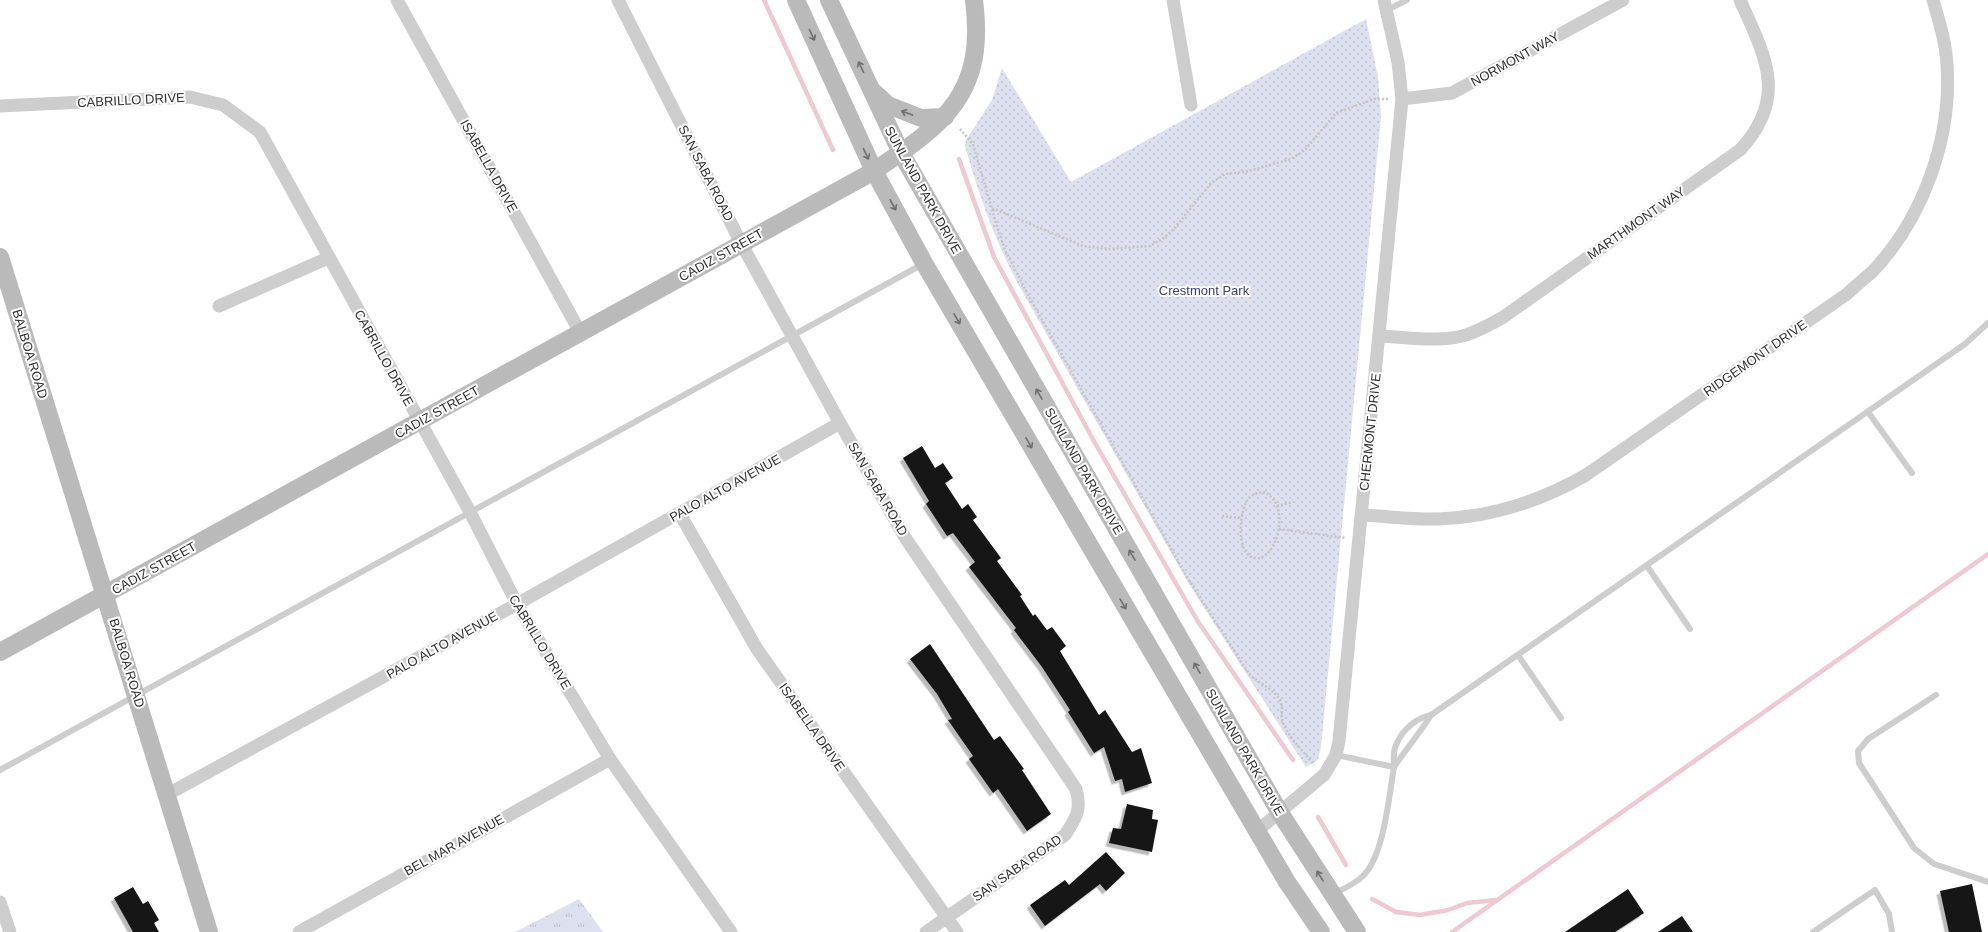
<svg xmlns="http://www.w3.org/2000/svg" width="1988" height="932" viewBox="0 0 1988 932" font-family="Arial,sans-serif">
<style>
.grass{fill:url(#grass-tufts)}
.park{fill:url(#park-dots)}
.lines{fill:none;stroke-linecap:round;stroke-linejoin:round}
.stream{stroke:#efc8d2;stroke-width:4.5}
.building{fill:#171717;filter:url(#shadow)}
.path{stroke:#c4c4c4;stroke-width:2.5;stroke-dasharray:2 2;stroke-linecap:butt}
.lane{stroke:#cdcdcd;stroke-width:6}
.street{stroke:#cdcdcd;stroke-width:13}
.secondary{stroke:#bababa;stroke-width:18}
.oneway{stroke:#6e6e6e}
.labels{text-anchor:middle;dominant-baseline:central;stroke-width:4;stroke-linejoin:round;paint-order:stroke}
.street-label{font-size:13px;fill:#303030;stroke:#fff}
.park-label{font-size:13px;fill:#394071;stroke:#fff}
</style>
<defs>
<pattern id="grass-tufts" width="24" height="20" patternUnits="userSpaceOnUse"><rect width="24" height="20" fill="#dde0ee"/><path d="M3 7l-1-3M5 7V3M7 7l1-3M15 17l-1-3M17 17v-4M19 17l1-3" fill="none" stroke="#bec0cc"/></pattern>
<pattern id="park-dots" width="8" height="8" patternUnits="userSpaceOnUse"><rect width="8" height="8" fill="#dde0ee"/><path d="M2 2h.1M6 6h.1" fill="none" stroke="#bec0cc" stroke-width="1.8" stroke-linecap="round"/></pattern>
<filter id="shadow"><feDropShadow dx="-3.5" dy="3.5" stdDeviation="0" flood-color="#0004"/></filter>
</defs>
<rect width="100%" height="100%" fill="#fff"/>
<path class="grass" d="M579,899L603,932H515Z"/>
<path class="park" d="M1366,19L1378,77L1381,116L1321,747L1318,760L1306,767L1189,584L1018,284C994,238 979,195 965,146L966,140L992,100L1002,68L1071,182Z"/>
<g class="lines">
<g class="stream">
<path d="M764,0L833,150"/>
<path d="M959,159L994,257L1095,443L1197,620L1293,760"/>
<path d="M1318,817L1346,865"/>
<path d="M1372,899L1396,912L1420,915L1448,910L1467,903L1496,900"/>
<path d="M1452,932L1988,554"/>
</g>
</g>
<g class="building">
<path d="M922,446L935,468L943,463L953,478L945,483L962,509L968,504L977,517L973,520L1001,558L997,561L1022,595L1020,596L1033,616L1035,614L1047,630L1052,627L1066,646L1060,651L1099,715L1105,710L1132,752L1141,748L1152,783L1125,792L1122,779L1115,781L1104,747L1094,753L1068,712L1070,710L1042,667L1014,630L1016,628L969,567L975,562L953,533L947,536L926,504L929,501L903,458Z"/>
<path d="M930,644L994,740L1000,736L1024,769L1022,770L1051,814L1027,831L998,789L993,793L969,759L973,756L948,720L952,719L937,694L910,659Z"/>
<path d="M1127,804L1153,810L1152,819L1158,820L1152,852L1109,843L1113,828L1121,829Z"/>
<path d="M1106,852L1125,873L1106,891L1100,884L1045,926L1030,905L1065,880L1069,885Z"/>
<path d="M1972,884L1982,932H1949L1940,891Z"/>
<path d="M133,887L143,904L148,901L159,920L154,923L159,932H133L114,898Z"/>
<path d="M1628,889L1644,913L1615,932H1565Z"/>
<path d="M1682,916L1693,932H1658Z"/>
</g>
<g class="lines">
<g class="path">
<path d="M960,129L973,144L996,223L1005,250L1027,293L1187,577L1249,674C1258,683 1274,689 1280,700C1283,706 1281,713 1282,719C1286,736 1304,751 1314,765"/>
<path d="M992,209L997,210L1083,246L1109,249L1150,246L1162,239L1174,229L1211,183L1225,174L1245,172L1291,159L1305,150L1336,113L1374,99H1389"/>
<path d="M1263,492C1292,501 1278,562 1255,558C1235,555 1239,509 1249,498C1253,494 1258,493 1263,492Z"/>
<path d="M1277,506L1293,502"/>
<path d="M1222,516L1242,518"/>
<path d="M1279,529L1346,538"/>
</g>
<g class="lane">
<path d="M1387,10L1407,0"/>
<path d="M1868,412L1912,473"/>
<path d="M1647,566L1690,629"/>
<path d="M1518,655L1561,718"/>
<path d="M1936,695L1868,739L1858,751L1859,763L1914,848L1934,864L1988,882"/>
<path d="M1431,715L1965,344L1988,323"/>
<path d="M1431,715C1420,733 1406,749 1394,767C1394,761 1393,753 1395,748C1400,732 1415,718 1431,715Z"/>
<path d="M0,770L923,264"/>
<path d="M1333,894C1343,889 1355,884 1363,876C1384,856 1389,796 1394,767L1336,755"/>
<path d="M1813,932L1875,890L1889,914L1892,932"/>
</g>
<g class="street">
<path d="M397,0L580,332"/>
<path d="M618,0L741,243L840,423L906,539L1076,789C1082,810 1076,818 1065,835L926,932"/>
<path d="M1173,0L1191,105"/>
<path d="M1402,99L1452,93L1623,0"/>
<path d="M0,106L190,97L223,105L260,132L470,512L517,604L610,759L731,932"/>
<path d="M219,306L328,258"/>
<path d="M1380,336C1407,337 1439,343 1466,335C1479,331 1491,324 1502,318L1740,150C1789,97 1765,56 1740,0"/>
<path d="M680,514L757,649L957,932"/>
<path d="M1362,515C1387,516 1413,520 1438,519C1490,517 1541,501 1586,475L1847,294C1855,286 1864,279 1872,272C1923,219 1952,138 1947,65C1946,43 1939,21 1933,0"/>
<path d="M168,794L517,604L840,423"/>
<path d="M1257,831L1324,775L1336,755L1339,741L1402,99L1398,62L1384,0"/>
<path d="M0,902L10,932"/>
<path d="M299,932L610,759"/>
</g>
<g class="secondary">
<path d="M796,0L874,171L924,263L1287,882L1321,932"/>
<path d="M829,0L901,153L1280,813L1357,932"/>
<path d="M875,93L888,105L921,118L945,117"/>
<path d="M0,257L209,932"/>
<path d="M0,652L874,171C946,123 986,93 974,0"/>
</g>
</g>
<defs><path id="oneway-shaft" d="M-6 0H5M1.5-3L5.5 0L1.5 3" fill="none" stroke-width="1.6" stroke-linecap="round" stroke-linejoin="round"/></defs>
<g class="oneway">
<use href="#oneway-shaft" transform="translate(812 35) rotate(65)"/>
<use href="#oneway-shaft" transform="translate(861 67) rotate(-115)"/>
<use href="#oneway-shaft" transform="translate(907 113) rotate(-160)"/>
<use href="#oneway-shaft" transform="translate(866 154) rotate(65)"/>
<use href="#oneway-shaft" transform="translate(893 205) rotate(61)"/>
<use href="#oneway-shaft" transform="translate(957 319) rotate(60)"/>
<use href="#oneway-shaft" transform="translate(1039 394) rotate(-120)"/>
<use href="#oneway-shaft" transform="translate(1029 443) rotate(60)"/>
<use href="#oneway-shaft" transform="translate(1132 555) rotate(-120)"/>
<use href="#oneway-shaft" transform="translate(1123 604) rotate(59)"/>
<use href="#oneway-shaft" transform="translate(1197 668) rotate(-120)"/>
<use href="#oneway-shaft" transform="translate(1320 876) rotate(-122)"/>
</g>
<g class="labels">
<g class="street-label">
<text transform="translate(1515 59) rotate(-29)">NORMONT WAY</text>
<text transform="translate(131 100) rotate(-3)">CABRILLO DRIVE</text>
<text transform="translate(489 166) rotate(61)">ISABELLA DRIVE</text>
<text transform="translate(706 173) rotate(63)">SAN SABA ROAD</text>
<text transform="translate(923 190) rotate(61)">SUNLAND PARK DRIVE</text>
<text transform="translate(1636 223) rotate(-35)">MARTHMONT WAY</text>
<text transform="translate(721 255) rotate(-29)">CADIZ STREET</text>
<text transform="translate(30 354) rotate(73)">BALBOA ROAD</text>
<text transform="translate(384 358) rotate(61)">CABRILLO DRIVE</text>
<text transform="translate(1755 358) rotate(-35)">RIDGEMONT DRIVE</text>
<text transform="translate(437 412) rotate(-29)">CADIZ STREET</text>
<text transform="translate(1370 432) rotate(-84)">CHERMONT DRIVE</text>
<text transform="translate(1084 471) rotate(60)">SUNLAND PARK DRIVE</text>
<text transform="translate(725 488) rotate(-29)">PALO ALTO AVENUE</text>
<text transform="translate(878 489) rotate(60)">SAN SABA ROAD</text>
<text transform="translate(154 568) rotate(-29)">CADIZ STREET</text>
<text transform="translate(540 642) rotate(59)">CABRILLO DRIVE</text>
<text transform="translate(442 645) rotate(-29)">PALO ALTO AVENUE</text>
<text transform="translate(127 663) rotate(73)">BALBOA ROAD</text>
<text transform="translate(812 727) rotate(55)">ISABELLA DRIVE</text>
<text transform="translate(1245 752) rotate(60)">SUNLAND PARK DRIVE</text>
<text transform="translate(454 845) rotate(-29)">BEL MAR AVENUE</text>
<text transform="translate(1017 868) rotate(-35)">SAN SABA ROAD</text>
</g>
<g class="park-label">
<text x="1204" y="290">Crestmont Park</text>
</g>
</g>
</svg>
